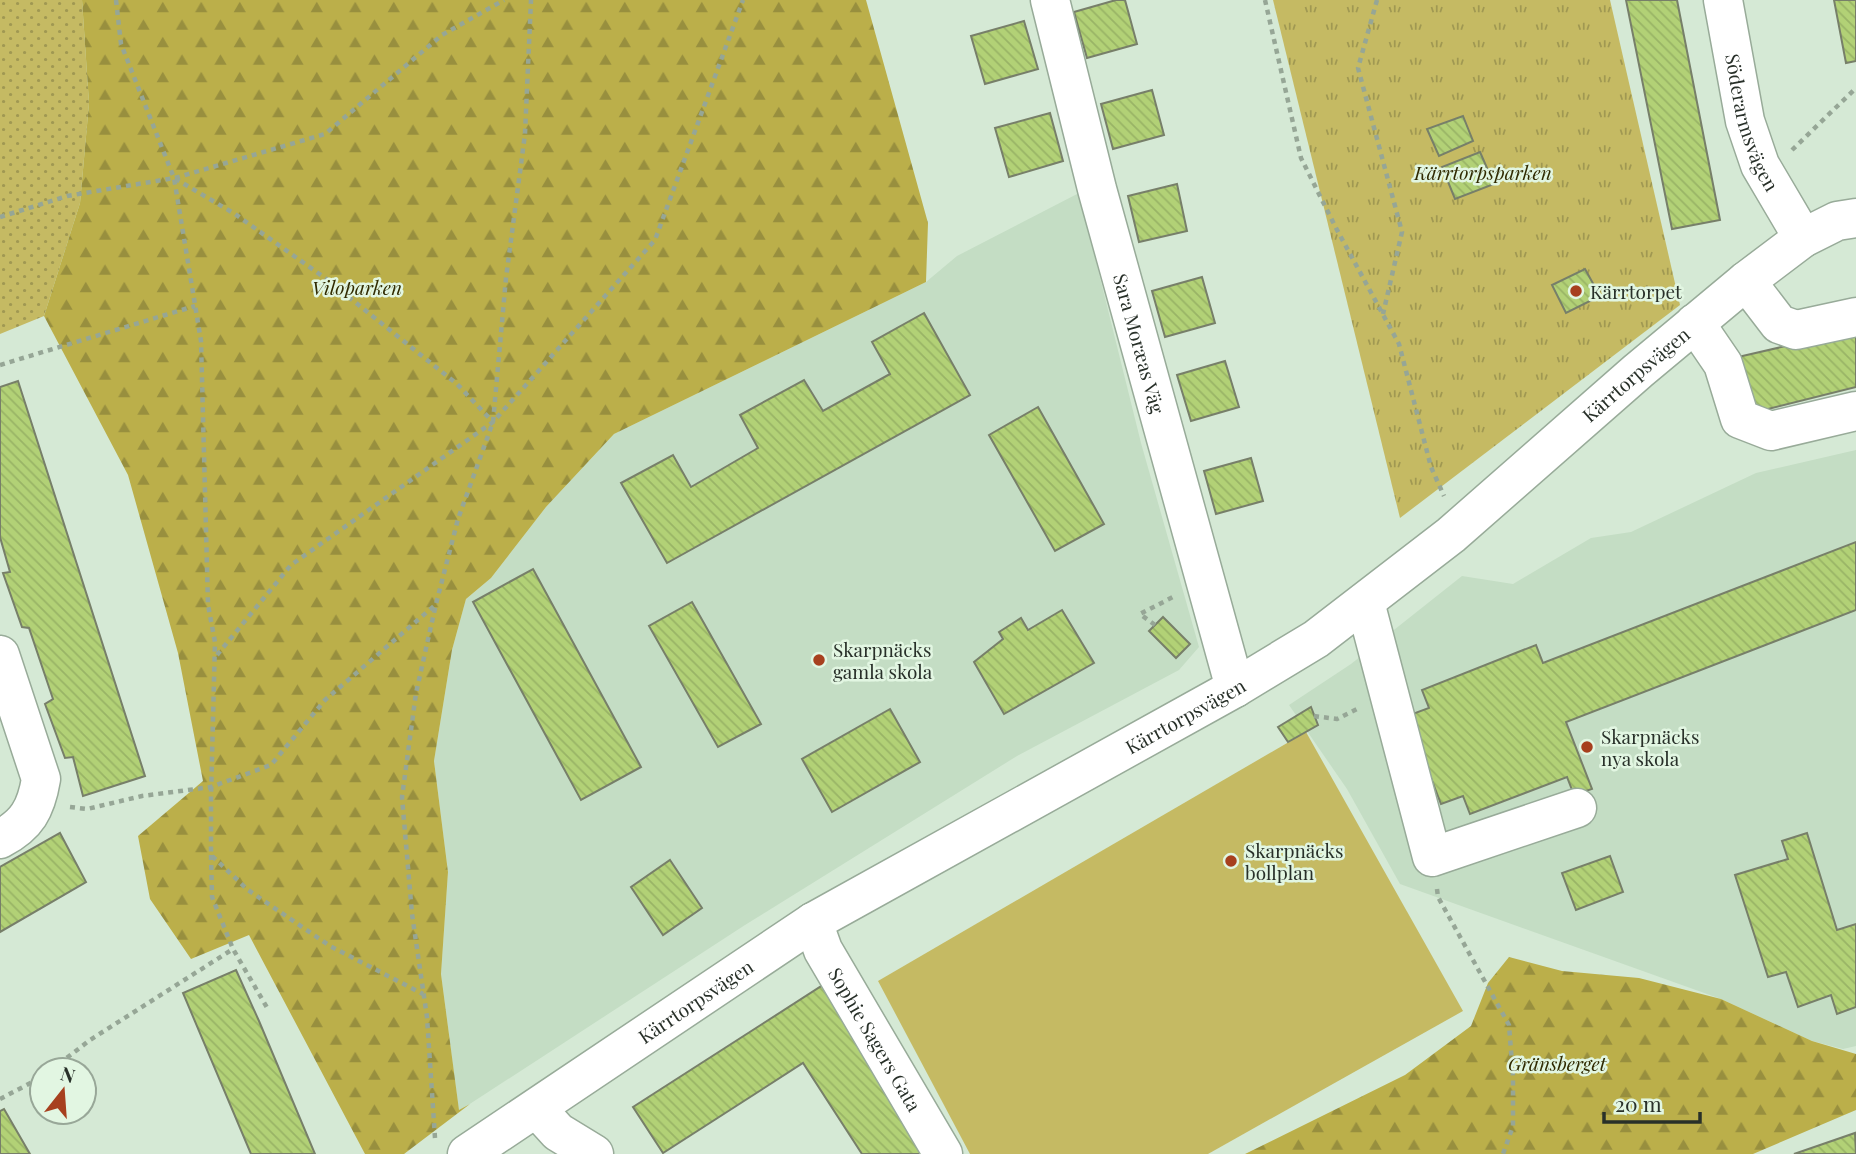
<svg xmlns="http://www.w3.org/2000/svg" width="1856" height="1154" viewBox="0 0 1856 1154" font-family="'Playfair Display',serif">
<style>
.built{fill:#c4ddc4}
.grass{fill:url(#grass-dots)}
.forest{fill:url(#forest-firs)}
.park{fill:url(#park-tufts)}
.pitch{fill:#c5ba63}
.building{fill:url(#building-back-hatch);stroke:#777f69;stroke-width:2}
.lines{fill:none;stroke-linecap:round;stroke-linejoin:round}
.minor-casing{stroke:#98ab99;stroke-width:41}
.path{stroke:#96a696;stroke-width:4.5;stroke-dasharray:5 5;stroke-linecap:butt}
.minor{stroke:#fff;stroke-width:38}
.poi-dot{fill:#a7401e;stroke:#e2f6e2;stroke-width:2.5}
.labels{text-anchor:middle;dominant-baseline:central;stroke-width:5;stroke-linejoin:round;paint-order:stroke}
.street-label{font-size:19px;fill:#283029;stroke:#e2f6e2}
.park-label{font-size:19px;font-style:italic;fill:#302a00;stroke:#e2f6e2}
.poi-label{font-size:19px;fill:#283029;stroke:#e2f6e2;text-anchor:start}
</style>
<defs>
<pattern id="grass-dots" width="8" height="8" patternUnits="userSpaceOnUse" patternTransform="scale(1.75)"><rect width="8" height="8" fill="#c5ba63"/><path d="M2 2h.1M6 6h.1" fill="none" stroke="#a09852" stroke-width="1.8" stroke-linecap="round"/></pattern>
<pattern id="forest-firs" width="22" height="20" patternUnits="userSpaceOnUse" patternTransform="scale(1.75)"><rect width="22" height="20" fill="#bbaf4a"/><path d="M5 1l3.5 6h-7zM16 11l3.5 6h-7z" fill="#988f3e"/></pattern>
<pattern id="park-tufts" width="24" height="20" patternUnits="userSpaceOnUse" patternTransform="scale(1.75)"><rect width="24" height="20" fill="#c5ba63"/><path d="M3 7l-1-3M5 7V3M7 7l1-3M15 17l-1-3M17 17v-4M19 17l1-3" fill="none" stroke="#a09852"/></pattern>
<pattern id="building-back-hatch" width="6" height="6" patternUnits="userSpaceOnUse" patternTransform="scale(1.75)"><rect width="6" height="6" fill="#b2d176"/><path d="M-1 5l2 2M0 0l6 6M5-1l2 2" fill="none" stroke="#99b466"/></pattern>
</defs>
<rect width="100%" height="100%" fill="#d5e9d5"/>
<g class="built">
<path d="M1079,193L1141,443L1199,647L1179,670L1017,756L745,925L459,1111L441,974L448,872L434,761L452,650L466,599L491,578L546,507L614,434L926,282L957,256Z"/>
<path d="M1856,450V1046L1843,1049L1812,1041L1721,999L1400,884L1347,789L1289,705L1351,664L1462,576L1513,584L1591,538L1631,532L1756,473Z"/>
</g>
<path class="grass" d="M0,0H82L89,103L80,203L44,316L0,334Z"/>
<g class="forest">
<path d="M82,0H866L928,223L926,282L614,434L546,507L491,578L466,599L452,650L434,761L448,872L441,974L459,1110L470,1104L404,1154H365L249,935L191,959L150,899L138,836L203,781L178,653L128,475L44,316L80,203L89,103Z"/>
<path d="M1509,957L1562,971L1639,978L1721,999L1812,1041L1856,1054V1110L1753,1154H1245L1405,1075L1471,1026L1488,983Z"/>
</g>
<path class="park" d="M1273,0H1610L1680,305L1400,518Z"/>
<path class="pitch" d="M1306,732L1463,1011L1208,1154H970L878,981Z"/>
<g class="building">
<path d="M1116,0H1125L1137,44L1087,58L1074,12Z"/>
<path d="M1626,0H1677L1720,220L1672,229Z"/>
<path d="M1834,0H1856V61L1846,63Z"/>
<path d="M1024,21L1038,69L985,84L971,36Z"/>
<path d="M1152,90L1164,135L1113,149L1101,104Z"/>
<path d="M1050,113L1063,161L1009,177L995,128Z"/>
<path d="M1463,116L1473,141L1439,156L1427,129Z"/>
<path d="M1480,152L1494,184L1455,199L1442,167Z"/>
<path d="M1177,184L1187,231L1139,242L1128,196Z"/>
<path d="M1585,269L1600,296L1566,313L1552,285Z"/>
<path d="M1202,277L1215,323L1165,337L1152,291Z"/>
<path d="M924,313L970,395L667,563L621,483L673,455L691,487L758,448L740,415L804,380L823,411L890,374L872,342Z"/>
<path d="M1856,330V387L1748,414L1738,357Z"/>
<path d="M1225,361L1239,407L1191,421L1177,375Z"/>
<path d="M18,381L145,776L83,796L73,757L65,758L45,704L53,699L29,628L22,627L3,573L10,572L0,537V387Z"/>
<path d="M1038,407L1104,524L1055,551L989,435Z"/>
<path d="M1251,458L1263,501L1216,514L1204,471Z"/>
<path d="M1856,542V610L1566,722L1592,789L1574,795L1567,777L1470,814L1463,796L1441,804L1407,716L1429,708L1422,690L1536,645L1543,663Z"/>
<path d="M533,569L641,767L581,800L473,602Z"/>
<path d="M692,602L761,724L718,747L649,626Z"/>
<path d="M1062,610L1094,663L1004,714L974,662L1003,639L999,632L1021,618L1028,630Z"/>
<path d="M1163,617L1190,644L1176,658L1149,631Z"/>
<path d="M1311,707L1318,725L1288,742L1278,727Z"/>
<path d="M890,709L920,762L832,812L802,759Z"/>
<path d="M60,833L86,882L0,932V867Z"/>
<path d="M1807,833L1837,930L1856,924V1007L1837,1014L1831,995L1798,1007L1786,972L1768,977L1735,875L1788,859L1782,841Z"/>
<path d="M1610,856L1623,892L1576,910L1562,873Z"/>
<path d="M670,860L702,908L663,935L631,887Z"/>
<path d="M236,970L259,1021L315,1154H251L183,993Z"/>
<path d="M823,985L932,1154H862L803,1063L663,1153L633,1107Z"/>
<path d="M4,1109L30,1154H0V1111Z"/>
<path d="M1855,1133L1856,1154H1794Z"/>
</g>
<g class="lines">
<g class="minor-casing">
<g id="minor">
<path id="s1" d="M1050,0L1097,189L1235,688"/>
<path id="s2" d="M1723,0L1745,121L1760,165L1803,238"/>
<path d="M1746,281L1779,324L1796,330L1856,317"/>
<path d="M1695,323L1723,364L1740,419L1771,431L1856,411"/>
<path d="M1365,602L1432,857L1577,808"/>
<path d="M0,655L41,779C36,809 27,825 0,839"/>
<path id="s3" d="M813,922L823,950L943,1154"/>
<path d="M537,1109L558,1132L594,1154"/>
<path id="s4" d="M467,1154L813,922L1235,688L1316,639L1451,535L1638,371L1746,281L1803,238L1837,221L1856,218"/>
</g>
</g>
<g class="path">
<path d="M116,0L121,44L174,178L201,341L208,605L215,642L211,796V855L248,890L330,946L423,994"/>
<path d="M1265,0L1301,158L1336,228L1399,344L1431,467L1444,496"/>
<path d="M1377,0L1358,68L1402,232L1383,314"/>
<path d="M1792,150L1856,88"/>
<path d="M175,178L325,134L442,35L504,0"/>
<path d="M0,217L67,196L174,178L235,214L325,278L457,384L492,421"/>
<path d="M0,365L195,306"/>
<path d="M1155,625L1140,614L1173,597"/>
<path d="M217,655L291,565L493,422L655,240L743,0"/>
<path d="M1314,716L1337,719L1357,709"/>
<path d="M70,807L87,809L142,796L211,787L271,765L325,700L434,606"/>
<path d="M211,855L212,897L233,949L269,1011"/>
<path d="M1437,889L1438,897L1509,1025L1513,1076V1126L1503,1154"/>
<path d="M51,1070L90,1040L233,949"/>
<path d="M0,1099L42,1077"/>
<path d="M435,1138L427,1017L412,914L402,797L416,693L436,604L458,519L493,422L506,278L525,134L531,0"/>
</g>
<use href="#minor" class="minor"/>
</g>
<g class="poi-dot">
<circle cx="1576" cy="291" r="7"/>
<circle cx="819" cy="660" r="7"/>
<circle cx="1587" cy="747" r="7"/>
<circle cx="1231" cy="861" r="7"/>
</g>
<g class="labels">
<g class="street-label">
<text stroke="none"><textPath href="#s2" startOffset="126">Söderarmsvägen</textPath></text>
<text stroke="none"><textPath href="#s1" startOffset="355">Sara Moræas Väg</textPath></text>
<text stroke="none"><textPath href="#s4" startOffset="1409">Kärrtorpsvägen</textPath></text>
<text stroke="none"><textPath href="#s4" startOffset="842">Kärrtorpsvägen</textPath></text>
<text stroke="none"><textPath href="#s4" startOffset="275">Kärrtorpsvägen</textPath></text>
<text stroke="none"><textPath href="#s3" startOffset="133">Sophie Sagers Gata</textPath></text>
</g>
<g class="park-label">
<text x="1483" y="172">Kärrtorpsparken</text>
<text x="357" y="287">Viloparken</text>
<text x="1557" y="1063">Gränsberget</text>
</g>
<g class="poi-label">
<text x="1590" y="291">Kärrtorpet</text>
<text x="833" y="649">Skarpnäcks<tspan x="833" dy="22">gamla skola</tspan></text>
<text x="1601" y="736">Skarpnäcks<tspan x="1601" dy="22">nya skola</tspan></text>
<text x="1245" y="850">Skarpnäcks<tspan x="1245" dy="22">bollplan</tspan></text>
</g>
</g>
<g transform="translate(63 1091) rotate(17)"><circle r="33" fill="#e2f6e2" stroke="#98a798" stroke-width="2"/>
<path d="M0-5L12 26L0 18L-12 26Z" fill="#a7401e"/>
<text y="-10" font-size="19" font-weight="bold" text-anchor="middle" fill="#283029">N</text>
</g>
<path d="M1604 1112v10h96v-10" fill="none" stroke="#283029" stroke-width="3.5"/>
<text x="1615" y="1112" font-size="21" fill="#283029" stroke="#e2f6e2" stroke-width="5" paint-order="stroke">20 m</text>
</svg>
